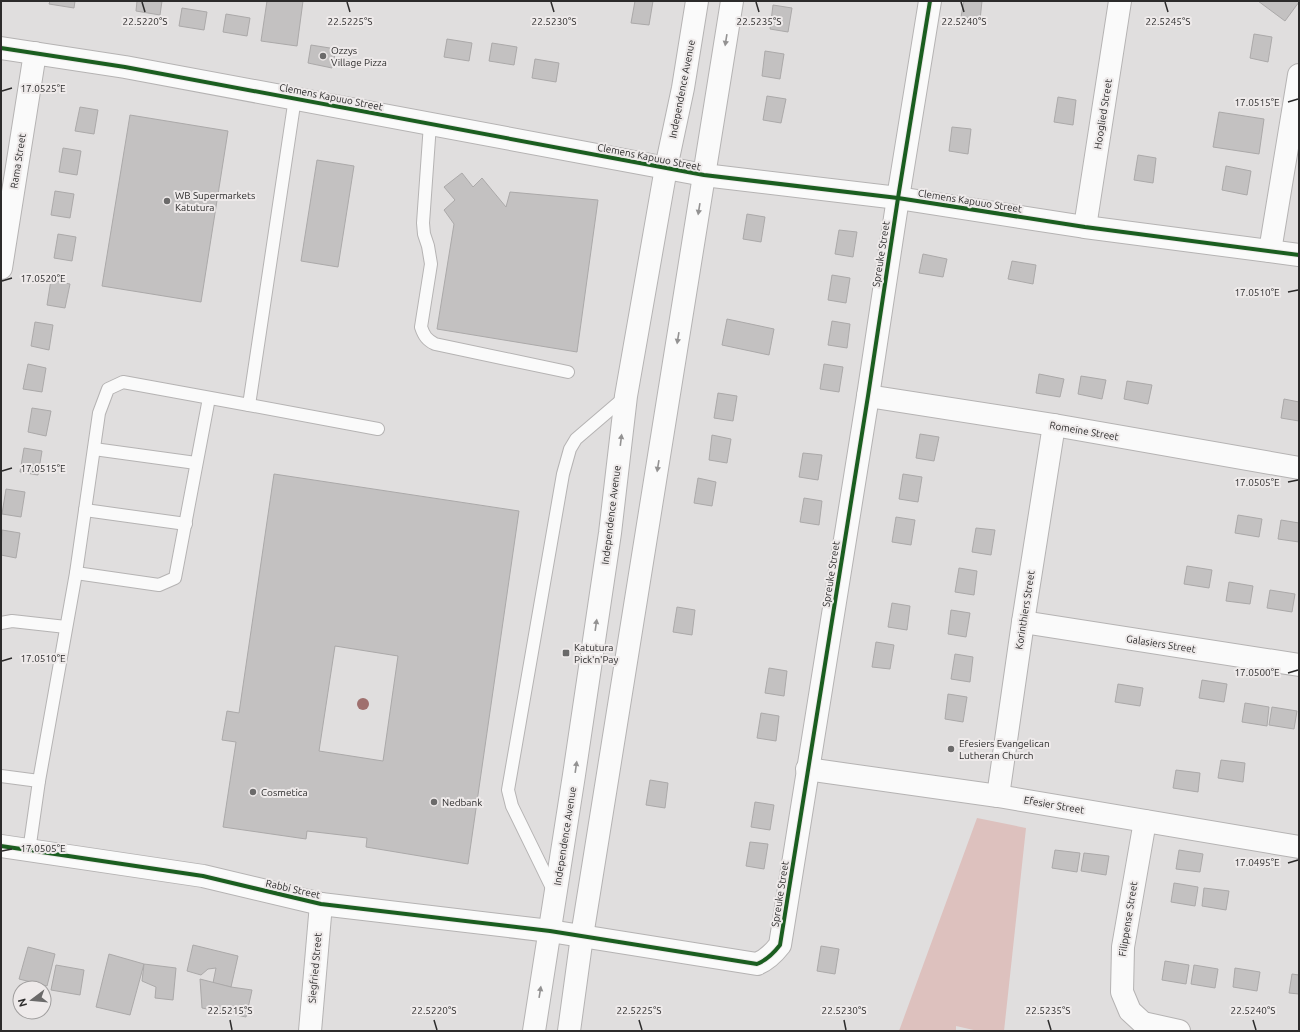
<svg xmlns="http://www.w3.org/2000/svg" width="1300" height="1032" viewBox="0 0 1300 1032" font-family="Ubuntu,sans-serif">
<style>
.green{fill:#ddc1be}
.building{fill:#c3c1c1;stroke:#aba9a9;fill-rule:evenodd}
.lines{fill:none;stroke-linecap:round;stroke-linejoin:round}
.lane-casing{stroke:#b5b3b3;stroke-width:14}
.street-casing{stroke:#b5b3b3;stroke-width:24}
.secondary-casing{stroke:#b5b3b3;stroke-width:24}
.lane{stroke:#fafafa;stroke-width:12}
.street{stroke:#fafafa;stroke-width:22}
.secondary{stroke:#fafafa;stroke-width:22}
.cycleway-casing{stroke:#eeeaea;stroke-width:6}
.cycleway{stroke:#1b5e20;stroke-width:4}
.tree{fill:#9f706e}
.oneway{fill:#939292}
.ticks{fill:none;stroke:#2c2b2b;stroke-width:1.5}
.poi-dot{fill:#6b6a6a;stroke:#eeeaea;stroke-width:1.5}
.labels{text-anchor:middle;dominant-baseline:central;stroke-width:4;stroke-linejoin:round;paint-order:stroke}
.poi-label{font-size:10px;fill:#2c2b2b;stroke:#eeeaea;text-anchor:start}
.street-label{font-size:10px;fill:#2c2b2b;stroke:#eeeaea}
.ticks-label{font-size:10px;text-anchor:middle;fill:#2c2b2b;stroke:#eeeaea;stroke-width:4;stroke-linejoin:round;paint-order:stroke}
</style>
<rect width="100%" height="100%" fill="#e0dede"/>
<path class="green" d="M977,818L1026,828L1004,1031H978L956,1026V1031H899Z"/>
<g class="building">
<path d="M50,1H75L74,8L49,4Z"/>
<path d="M137,1H162L160,15L136,11Z"/>
<path d="M267,1H303L297,46L261,41Z"/>
<path d="M635,1H653L649,25L631,23Z"/>
<path d="M964,1H982L980,20L961,17Z"/>
<path d="M1258,1H1299V2L1285,21Z"/>
<path d="M773,5L792,8L788,32L770,29Z"/>
<path d="M182,8L207,12L204,30L179,26Z"/>
<path d="M226,14L250,18L247,36L223,32Z"/>
<path d="M1254,34L1272,37L1268,62L1250,58Z"/>
<path d="M447,39L472,43L469,61L444,57Z"/>
<path d="M492,43L517,47L514,65L489,61Z"/>
<path d="M311,45L336,49L332,68L308,63Z"/>
<path d="M765,51L784,54L780,79L762,76Z"/>
<path d="M535,59L559,63L556,82L532,78Z"/>
<path d="M767,96L786,99L781,123L763,120Z"/>
<path d="M1058,97L1076,100L1073,125L1054,122Z"/>
<path d="M80,107L98,110L94,134L75,131Z"/>
<path d="M1219,112L1264,119L1259,154L1213,147Z"/>
<path d="M130,115L228,131L201,302L102,286Z"/>
<path d="M952,127L971,129L968,154L949,151Z"/>
<path d="M63,148L81,151L77,175L59,172Z"/>
<path d="M1138,155L1156,158L1153,183L1134,180Z"/>
<path d="M317,160L354,166L338,267L301,261Z"/>
<path d="M1226,166L1251,171L1247,195L1222,190Z"/>
<path d="M462,173L473,187L482,178L506,207L510,192L598,200L577,352L437,329L454,224L444,210L455,200L444,187Z"/>
<path d="M55,191L74,194L70,218L51,215Z"/>
<path d="M747,214L765,217L761,242L743,239Z"/>
<path d="M839,230L857,232L853,257L835,254Z"/>
<path d="M58,234L76,237L72,261L54,258Z"/>
<path d="M923,254L947,259L943,277L919,273Z"/>
<path d="M1012,261L1036,265L1033,284L1008,279Z"/>
<path d="M832,275L850,278L846,303L828,300Z"/>
<path d="M51,280L70,284L65,308L47,305Z"/>
<path d="M727,319L774,329L769,355L722,345Z"/>
<path d="M832,321L850,324L847,348L828,345Z"/>
<path d="M35,322L53,325L49,350L31,346Z"/>
<path d="M28,364L46,368L42,392L23,389Z"/>
<path d="M824,364L843,367L839,392L820,389Z"/>
<path d="M1039,374L1064,379L1060,397L1036,393Z"/>
<path d="M1081,376L1106,380L1102,399L1078,394Z"/>
<path d="M1127,381L1152,385L1148,404L1124,399Z"/>
<path d="M718,393L737,396L733,421L714,418Z"/>
<path d="M1284,399L1299,402V421L1281,418Z"/>
<path d="M32,408L51,411L46,436L28,432Z"/>
<path d="M920,434L939,437L934,461L916,458Z"/>
<path d="M712,435L731,439L727,463L709,460Z"/>
<path d="M24,448L42,451L38,475L20,472Z"/>
<path d="M803,453L822,455L818,480L799,477Z"/>
<path d="M274,474L519,511L468,864L366,847L367,838L307,831L306,839L223,827L236,742L222,740L227,711L239,713ZM335,646L398,656L383,761L319,751Z"/>
<path d="M903,474L922,477L918,502L899,499Z"/>
<path d="M698,478L716,482L712,506L694,503Z"/>
<path d="M6,489L25,492L21,517L2,514Z"/>
<path d="M804,498L822,501L819,525L800,522Z"/>
<path d="M1238,515L1262,519L1259,537L1235,533Z"/>
<path d="M896,517L915,520L911,545L892,542Z"/>
<path d="M1281,520L1299,523V542L1278,539Z"/>
<path d="M976,528L995,530L991,555L972,552Z"/>
<path d="M2,530L20,533L16,558L1,555Z"/>
<path d="M1187,566L1212,570L1209,588L1184,584Z"/>
<path d="M959,568L977,571L974,595L955,592Z"/>
<path d="M1229,582L1253,586L1250,604L1226,601Z"/>
<path d="M1270,590L1295,594L1292,612L1267,608Z"/>
<path d="M892,603L910,606L907,630L888,627Z"/>
<path d="M677,607L695,610L692,635L673,632Z"/>
<path d="M951,610L970,613L966,637L948,634Z"/>
<path d="M876,642L894,645L890,669L872,667Z"/>
<path d="M955,654L973,657L970,682L951,679Z"/>
<path d="M769,668L787,671L784,696L765,693Z"/>
<path d="M1202,680L1227,684L1224,702L1199,698Z"/>
<path d="M1118,684L1143,688L1140,706L1115,702Z"/>
<path d="M948,694L967,697L963,722L945,719Z"/>
<path d="M1245,703L1269,707L1267,726L1242,722Z"/>
<path d="M1272,707L1297,711L1294,729L1269,725Z"/>
<path d="M761,713L779,716L776,741L757,738Z"/>
<path d="M1221,760L1245,763L1243,782L1218,778Z"/>
<path d="M1176,770L1200,773L1198,792L1173,788Z"/>
<path d="M650,780L668,783L665,808L646,805Z"/>
<path d="M755,802L774,805L770,830L751,827Z"/>
<path d="M750,842L768,844L764,869L746,866Z"/>
<path d="M1055,850L1080,853L1077,872L1052,868Z"/>
<path d="M1179,850L1203,854L1200,872L1176,869Z"/>
<path d="M1084,853L1109,856L1106,875L1081,871Z"/>
<path d="M1174,883L1198,887L1195,906L1171,902Z"/>
<path d="M1204,888L1229,891L1226,910L1202,906Z"/>
<path d="M193,945L238,956L231,987L213,983L216,968L208,969L201,975L187,971Z"/>
<path d="M821,946L839,949L835,974L817,971Z"/>
<path d="M28,947L55,954L47,986L19,979Z"/>
<path d="M109,954L144,964L130,1015L96,1007Z"/>
<path d="M1165,961L1189,965L1186,984L1162,980Z"/>
<path d="M144,964L176,968L173,1000L155,998L156,987L142,981Z"/>
<path d="M56,965L84,970L80,995L51,990Z"/>
<path d="M1194,965L1218,969L1215,988L1191,984Z"/>
<path d="M1235,968L1260,972L1257,991L1233,987Z"/>
<path d="M1292,974L1299,975V994L1289,993Z"/>
<path d="M200,979L231,987L252,990L246,1017L202,1008Z"/>
</g>
<g class="lines">
<g class="lane-casing">
<g id="lane">
<path d="M430,124L423,223L424,234L428,246L431,264L421,327C424,336 427,340 435,344L568,372"/>
<path d="M249,405L378,429"/>
<path d="M94,449L196,463"/>
<path d="M85,510L186,524"/>
<path d="M76,573L159,585L175,578L209,398"/>
<path d="M1,623L12,621L66,627"/>
<path d="M1,776L39,781"/>
<path d="M29,851L39,781L76,573L99,413L108,389L123,382L249,405L295,98"/>
<path d="M554,892L512,806L508,790L563,474L570,449L576,439L625,397"/>
</g>
</g>
<g class="street-casing">
<g id="street">
<path d="M1,48L125,67L704,175L898,198L1085,227L1299,255"/>
<path d="M1085,227L1120,1"/>
<path d="M1270,251L1299,75"/>
<path d="M1,268L35,53"/>
<path d="M868,396L1054,425L1299,468"/>
<path d="M1023,622L1299,665"/>
<path d="M807,769L998,796L1299,847"/>
<path d="M998,796L1023,622L1054,425"/>
<path d="M1145,821L1123,947L1122,992L1130,1011L1143,1023L1179,1031"/>
<path d="M1,846L203,876L321,904L550,931L757,964C767,960 773,954 780,945L868,396L898,198L930,1"/>
<path d="M310,1031L321,904"/>
</g>
</g>
<g class="secondary-casing">
<g id="secondary">
<path d="M534,1031L574,775L610,533L626,396L666,168L683,88L697,1"/>
<path d="M569,1031L582,936L732,1"/>
</g>
</g>
<use href="#lane" class="lane"/>
<use href="#street" class="street"/>
<use href="#secondary" class="secondary"/>
<g class="cycleway-casing">
<g id="cycleway">
<path d="M1,48L125,67L704,175L898,198L1085,227L1299,255"/>
<path d="M1,846L203,876L321,904L550,931L757,964C767,960 773,954 780,945L868,396L898,198L930,1"/>
</g>
</g>
<use href="#cycleway" class="cycleway"/>
</g>
<circle class="tree" cx="363" cy="704" r="6"/>
<defs><path id="oneway-solid" d="M-6-.8H1V-3.2L6.5 0L1 3.2V.8H-6Z"/></defs>
<g class="oneway">
<use href="#oneway-solid" transform="translate(726 40) rotate(99)"/>
<use href="#oneway-solid" transform="translate(699 209) rotate(99)"/>
<use href="#oneway-solid" transform="translate(678 338) rotate(99)"/>
<use href="#oneway-solid" transform="translate(621 440) rotate(-83)"/>
<use href="#oneway-solid" transform="translate(658 466) rotate(99)"/>
<use href="#oneway-solid" transform="translate(596 625) rotate(-82)"/>
<use href="#oneway-solid" transform="translate(576 767) rotate(-82)"/>
<use href="#oneway-solid" transform="translate(540 992) rotate(-81)"/>
</g>
<path class="ticks" d="M142,2L145,12M347,2L350,12M551,2L554,12M756,2L759,12M961,2L964,12M1165,2L1168,12M2,91L12,88M1288,102L1298,99M2,281L12,278M1288,292L1298,290M2,471L12,468M1288,482L1298,480M2,661L12,658M1288,673L1298,670M2,851L12,849M1288,863L1298,860M230,1020L232,1030M434,1020L437,1030M639,1020L642,1030M844,1020L846,1030M1048,1020L1051,1030M1253,1020L1256,1030"/>
<g class="poi-dot">
<circle cx="323" cy="56" r="4"/>
<circle cx="167" cy="201" r="4"/>
<rect x="562" y="649" width="8" height="8" rx="2"/>
<circle cx="951" cy="749" r="4"/>
<circle cx="253" cy="792" r="4"/>
<circle cx="434" cy="802" r="4"/>
</g>
<g class="labels">
<g class="poi-label">
<text x="331" y="50">Ozzys<tspan x="331" dy="12">Village Pizza</tspan></text>
<text x="175" y="195">WB Supermarkets<tspan x="175" dy="12">Katutura</tspan></text>
<text x="574" y="647">Katutura<tspan x="574" dy="12">Pick'n'Pay</tspan></text>
<text x="959" y="743">Efesiers Evangelican<tspan x="959" dy="12">Lutheran Church</tspan></text>
<text x="261" y="792">Cosmetica</text>
<text x="442" y="802">Nedbank</text>
</g>
<g class="street-label">
<text transform="translate(682 89) rotate(-79)">Independence Avenue</text>
<text transform="translate(331 97) rotate(11)">Clemens Kapuuo Street</text>
<text transform="translate(1103 114) rotate(-81)">Hooglied Street</text>
<text transform="translate(649 157) rotate(11)">Clemens Kapuuo Street</text>
<text transform="translate(18 161) rotate(-81)">Rama Street</text>
<text transform="translate(970 201) rotate(9)">Clemens Kapuuo Street</text>
<text transform="translate(881 254) rotate(-81)">Spreuke Street</text>
<text transform="translate(1084 431) rotate(10)">Romeine Street</text>
<text transform="translate(611 515) rotate(-83)">Independence Avenue</text>
<text transform="translate(831 574) rotate(-81)">Spreuke Street</text>
<text transform="translate(1025 610) rotate(-81)">Korinthiers Street</text>
<text transform="translate(1161 644) rotate(9)">Galasiers Street</text>
<text transform="translate(1054 805) rotate(10)">Efesier Street</text>
<text transform="translate(565 836) rotate(-81)">Independence Avenue</text>
<text transform="translate(293 889) rotate(13)">Rabbi Street</text>
<text transform="translate(780 894) rotate(-81)">Spreuke Street</text>
<text transform="translate(1128 919) rotate(-81)">Filippense Street</text>
<text transform="translate(315 968) rotate(-85)">Siegfried Street</text>
</g>
</g>
<g class="ticks-label">
<text x="145" y="25">22.5220°S</text>
<text x="350" y="25">22.5225°S</text>
<text x="554" y="25">22.5230°S</text>
<text x="759" y="25">22.5235°S</text>
<text x="964" y="25">22.5240°S</text>
<text x="1168" y="25">22.5245°S</text>
<text x="43" y="92">17.0525°E</text>
<text x="1257" y="106">17.0515°E</text>
<text x="43" y="282">17.0520°E</text>
<text x="1257" y="296">17.0510°E</text>
<text x="43" y="472">17.0515°E</text>
<text x="1257" y="486">17.0505°E</text>
<text x="43" y="662">17.0510°E</text>
<text x="1257" y="676">17.0500°E</text>
<text x="43" y="852">17.0505°E</text>
<text x="1257" y="866">17.0495°E</text>
<text x="230" y="1014">22.5215°S</text>
<text x="434" y="1014">22.5220°S</text>
<text x="639" y="1014">22.5225°S</text>
<text x="844" y="1014">22.5230°S</text>
<text x="1048" y="1014">22.5235°S</text>
<text x="1253" y="1014">22.5240°S</text>
</g>
<rect width="1300" height="1032" fill="none" stroke="#2c2b2b" stroke-width="4"/>
<g transform="translate(32 1000) rotate(254)"><circle r="19" fill="#eeeaea" stroke="#a09e9e"/>
<path d="M0-3L7 15L0 10L-7 15Z" fill="#6b6a6a"/>
<text y="-6" font-size="11" font-weight="bold" text-anchor="middle" fill="#2c2b2b">N</text>
</g>
</svg>
